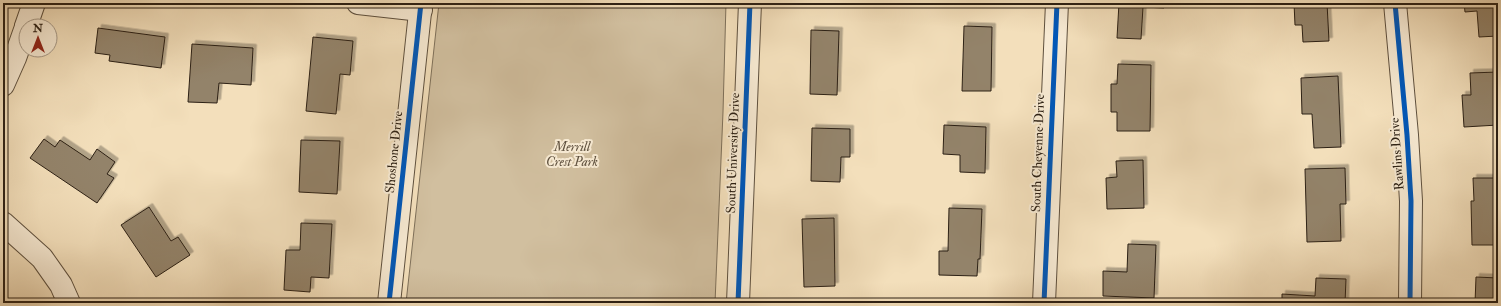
<svg xmlns="http://www.w3.org/2000/svg" width="1501" height="306" viewBox="0 0 1501 306" font-family="'IM FELL Double Pica',serif">
<style>
.green{fill:#d1bf9f;stroke:#7e705a}
.building{fill:#93836b;stroke:#2c2014;filter:url(#shadow)}
.lines{fill:none;stroke-linecap:round;stroke-linejoin:round}
.minor-casing{stroke:#5e503e;stroke-width:24}
.minor{stroke:#f7ead3;stroke-width:22}
.cycleway-casing{stroke:#f7ead3;stroke-width:8}
.cycleway{stroke:#0057b8;stroke-width:5}
.labels{text-anchor:middle;dominant-baseline:central;stroke-width:4;stroke-linejoin:round;paint-order:stroke}
.park-label{font-size:13px;font-style:italic;fill:#5e503e;stroke:#f7ead3}
.street-label{font-size:13px;fill:#2c2014;stroke:#f7ead3}
</style>
<defs>
<filter id="shadow"><feDropShadow dx="3.5" dy="-3.5" stdDeviation="0" flood-color="#0004"/></filter>
</defs>
<rect width="100%" height="100%" fill="#f3dfbb"/>
<filter id="stains"><feTurbulence type="fractalNoise" baseFrequency=".005" numOctaves="4"/><feColorMatrix values="0 0 0 0 .2 0 0 0 0 .09 0 0 0 0 .02 0 0 0 .5 -.17"/></filter>
<radialGradient id="worn" r=".72"><stop offset=".6" stop-color="#630" stop-opacity="0"/><stop offset="1" stop-color="#630" stop-opacity=".3"/></radialGradient>
<path class="green" d="M439,3H726L723,112L715,303H406Z"/>
<g class="building">
<path d="M1119,3H1164V8L1143,7L1141,39L1117,38Z"/>
<path d="M1294,3H1327L1329,41L1303,42L1302,25H1295Z"/>
<path d="M1464,3H1498V36L1479,37L1477,11L1465,12Z"/>
<path d="M964,26L992,27L991,91H962Z"/>
<path d="M98,28L165,37L161,68L109,61L110,55L95,53Z"/>
<path d="M811,30L839,31L837,95L810,94Z"/>
<path d="M313,37L353,41L350,75L340,74L336,114L306,111Z"/>
<path d="M192,44L253,48L251,85L219,83L217,103L188,102Z"/>
<path d="M1118,64L1151,65L1150,131H1117V112H1111V84H1117Z"/>
<path d="M1498,72V125L1464,127L1462,95H1471L1470,73Z"/>
<path d="M1338,76L1341,147L1314,148L1312,114H1302L1301,78Z"/>
<path d="M944,125L986,127L985,173L960,172V155L943,154Z"/>
<path d="M812,128L850,129V157H841L840,182L811,181Z"/>
<path d="M44,139L55,147L60,140L90,160L97,149L115,162L107,174L114,178L97,203L30,158Z"/>
<path d="M301,140L340,141L337,194L299,192Z"/>
<path d="M1143,160L1144,208L1107,209L1106,178L1117,177L1116,161Z"/>
<path d="M1345,168L1346,204H1340L1341,241L1307,242L1305,169Z"/>
<path d="M1473,178H1498V245H1472L1471,201H1474Z"/>
<path d="M149,207L171,241L178,237L190,255L156,277L121,225Z"/>
<path d="M949,208L982,209L980,259H978L977,276L939,275V251H948Z"/>
<path d="M834,218L835,286L804,287L802,219Z"/>
<path d="M301,223L332,224L329,278L311,277L310,292L284,290L286,250H300Z"/>
<path d="M1128,244L1156,245L1154,298L1103,296V271L1127,272Z"/>
<path d="M1476,277L1498,278V303H1475Z"/>
<path d="M1316,278L1346,279L1345,303H1282V294L1315,296Z"/>
</g>
<g class="lines">
<g class="minor-casing">
<g id="minor">
<path d="M358,3L421,10"/>
<path d="M1395,3L1407,135L1411,201L1410,303"/>
<path d="M26,26L34,3"/>
<path d="M3,85L15,58L26,27"/>
<path d="M3,223L42,258L61,285L69,303"/>
<path d="M389,303L421,3"/>
<path d="M738,303L750,3"/>
<path d="M1044,303L1057,3"/>
</g>
</g>
<use href="#minor" class="minor"/>
<g class="cycleway-casing">
<g id="cycleway">
<path d="M1395,3L1407,135L1411,201L1410,303"/>
<path d="M389,303L421,3"/>
<path d="M738,303L750,3"/>
<path d="M1044,303L1057,3"/>
</g>
</g>
<use href="#cycleway" class="cycleway"/>
</g>
<g class="labels">
<g class="park-label">
<text x="572" y="147">Merrill<tspan x="572" dy="15">Crest Park</tspan></text>
</g>
<g class="street-label">
<text transform="translate(394 152) rotate(-84)">Shoshone Drive</text>
<text transform="translate(733 153) rotate(-88)">South University Drive</text>
<text transform="translate(1038 153) rotate(-88)">South Cheyenne Drive</text>
<text transform="translate(1397 154) rotate(-94)">Rawlins Drive</text>
</g>
</g>
<rect width="1501" height="306" fill="none" stroke="#f3dfbb" stroke-width="16"/>
<rect x="4" y="4" width="1493" height="298" fill="none" stroke="#2c2014" stroke-width="2"/>
<rect x="8" y="8" width="1485" height="290" fill="none" stroke="#2c2014"/>
<g transform="translate(38 38)"><circle r="19" fill="#f7ead3" stroke="#a69987"/>
<path d="M0-3L7 15L0 10L-7 15Z" fill="#8f2418"/>
<text y="-6" font-size="11" font-weight="bold" text-anchor="middle" fill="#2c2014">N</text>
</g>
<rect width="100%" height="100%" filter="url(#stains)"/>
<rect width="100%" height="100%" fill="url(#worn)"/>
</svg>
